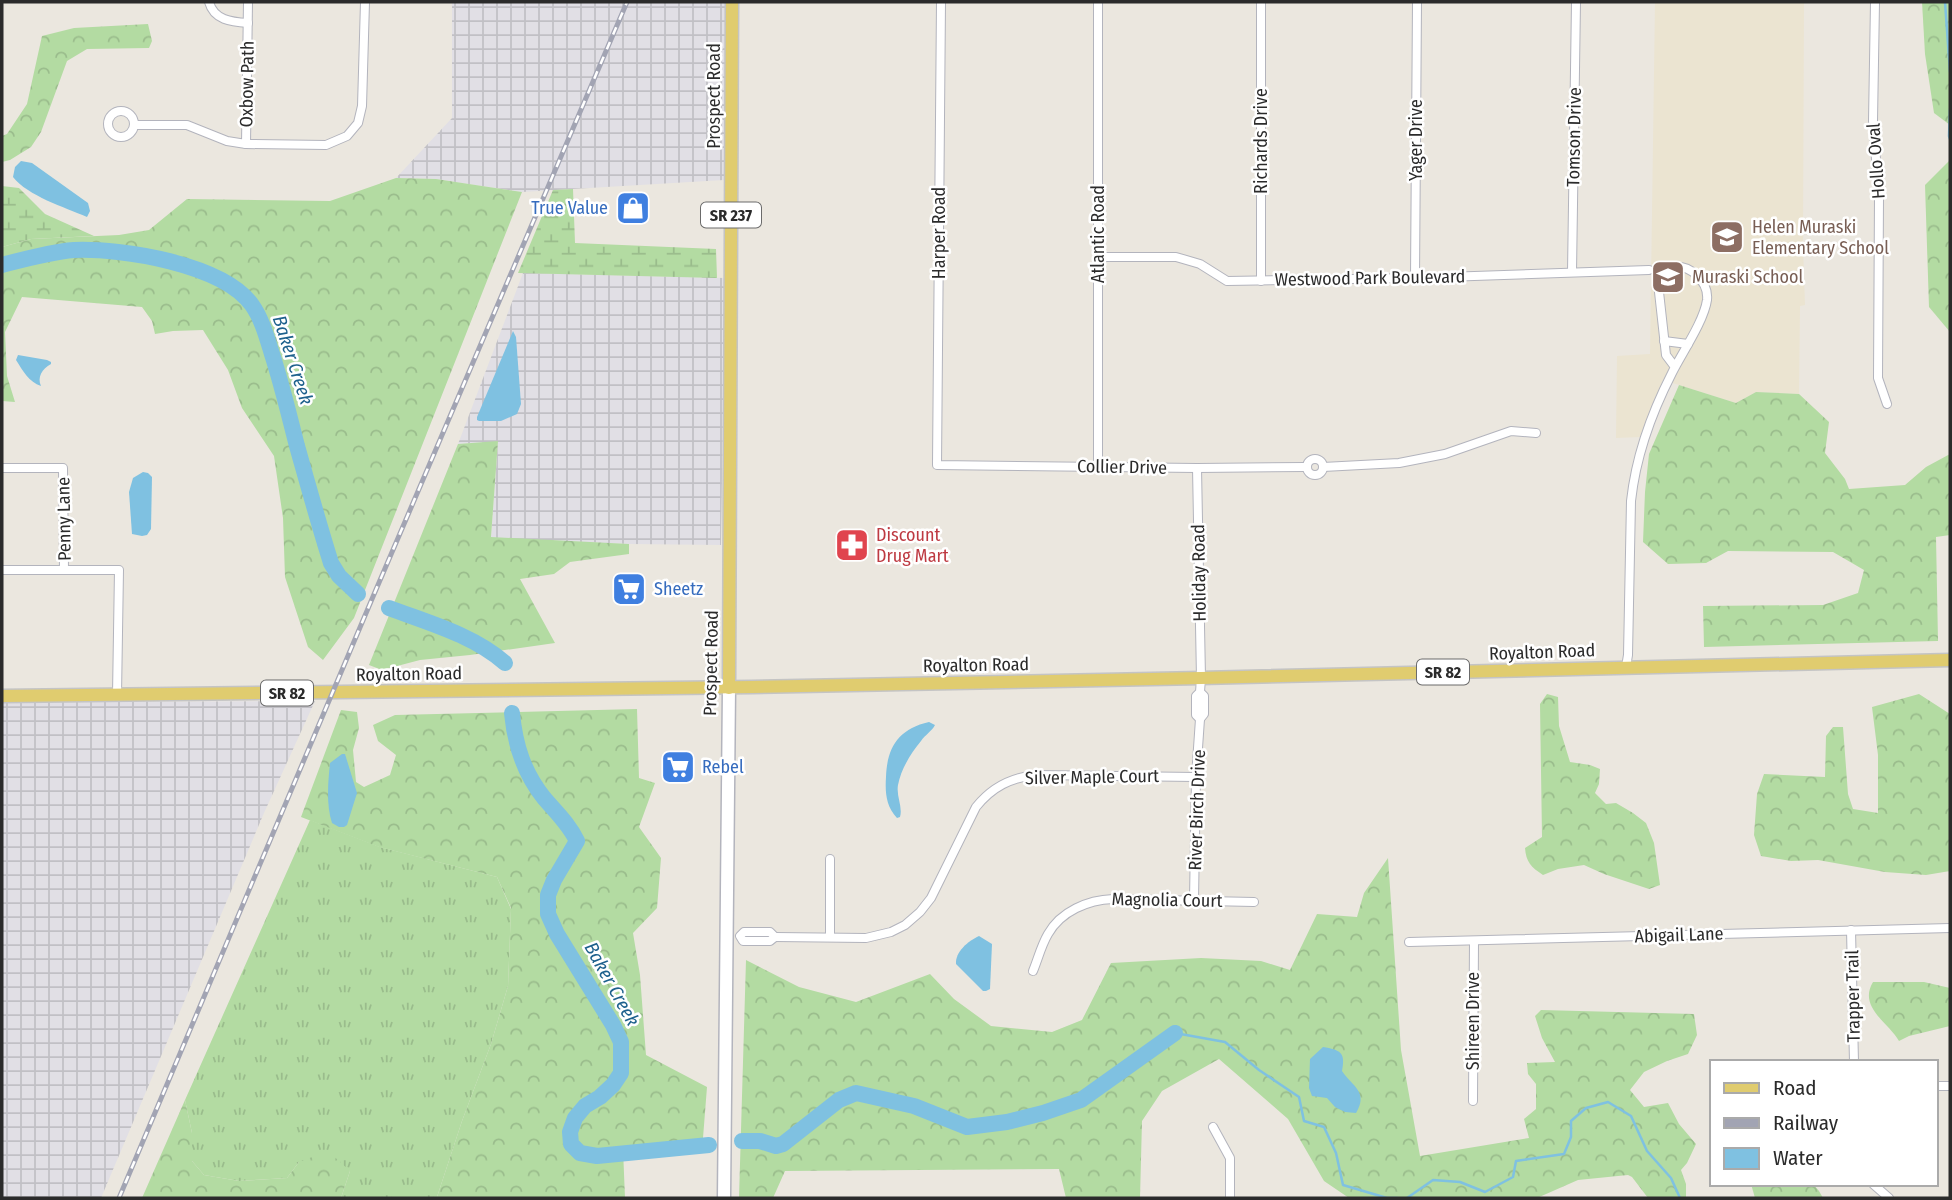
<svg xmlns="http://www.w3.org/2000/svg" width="1952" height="1200" viewBox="0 0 1952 1200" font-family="'Fira Sans Condensed',sans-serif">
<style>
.industrial{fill:url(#industrial-grid)}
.education{fill:#ebe4d1}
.grass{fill:url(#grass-tufts)}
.forest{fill:url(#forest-crowns)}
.wetland{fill:url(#wetland-marsh)}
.water{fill:#7fc1e1}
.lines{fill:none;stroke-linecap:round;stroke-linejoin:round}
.stream{stroke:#7fc1e1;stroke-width:2.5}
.river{stroke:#7fc1e1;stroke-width:16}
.street-casing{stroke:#b3b4bd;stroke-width:10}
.secondary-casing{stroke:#b3b4bd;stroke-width:15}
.primary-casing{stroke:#c4c4c4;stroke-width:15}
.street{stroke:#fff;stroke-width:8}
.secondary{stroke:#fff;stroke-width:12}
.primary{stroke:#e0cc6f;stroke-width:12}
.rail-casing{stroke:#a2a4b3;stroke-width:5}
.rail{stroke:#fff;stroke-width:2.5;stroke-dasharray:8;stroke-linecap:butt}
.labels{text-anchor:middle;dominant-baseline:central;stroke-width:5;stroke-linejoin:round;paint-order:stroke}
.shield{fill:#fff;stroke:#6b6b6b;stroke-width:2}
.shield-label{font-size:16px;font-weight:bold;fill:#2b2b2b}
.street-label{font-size:18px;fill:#2b2b2b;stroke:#fff}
.shop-label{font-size:18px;fill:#366cbe;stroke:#fff;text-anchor:start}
.education-label{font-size:18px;fill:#785e54;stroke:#fff;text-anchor:start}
.health-label{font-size:18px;fill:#be3a42;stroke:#fff;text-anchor:start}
.water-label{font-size:19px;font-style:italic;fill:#1e618d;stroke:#fff}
</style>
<defs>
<pattern id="industrial-grid" width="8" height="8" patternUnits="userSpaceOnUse" patternTransform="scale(1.75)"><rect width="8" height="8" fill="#e1dfe5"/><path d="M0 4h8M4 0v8" fill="none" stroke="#c1c0c5"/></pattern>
<pattern id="grass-tufts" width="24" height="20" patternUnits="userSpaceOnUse" patternTransform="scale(1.75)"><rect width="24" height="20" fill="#b3dba2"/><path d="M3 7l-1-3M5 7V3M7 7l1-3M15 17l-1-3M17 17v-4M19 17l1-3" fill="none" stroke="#9abc8c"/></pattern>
<pattern id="forest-crowns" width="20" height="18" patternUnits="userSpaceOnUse" patternTransform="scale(1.75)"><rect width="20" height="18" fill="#b3dba2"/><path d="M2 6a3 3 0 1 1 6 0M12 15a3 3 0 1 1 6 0" fill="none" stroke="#9abc8c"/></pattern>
<pattern id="wetland-marsh" width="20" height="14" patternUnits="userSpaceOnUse" patternTransform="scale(1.75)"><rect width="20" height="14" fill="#b3dba2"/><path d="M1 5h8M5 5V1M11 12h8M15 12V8" fill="none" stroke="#9abc8c"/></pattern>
</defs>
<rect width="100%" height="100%" fill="#ebe7df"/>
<g class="industrial">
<path d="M452,2H726L724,180L522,192L436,179L396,178L452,118Z"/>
<path d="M523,273L725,278L721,545L629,544L491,538L498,442L458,444Z"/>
<path d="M315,701L264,813L101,1198H2V702Z"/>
</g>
<path class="education" d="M1655,2H1804L1803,246L1805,305L1800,306L1799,394L1756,392L1736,403L1663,380L1640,437L1616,438L1617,356L1650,354Z"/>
<path class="grass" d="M310,820L380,847L497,877L511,909L508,986L491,1044L462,1121L437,1197L341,1198L350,1171L299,1162L287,1178L239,1181L204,1175L192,1161V1133L185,1100Z"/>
<g class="forest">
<path d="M1922,2H1950V125L1934,113L1925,54Z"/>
<path d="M148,24L152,41L149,48L87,49L67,61L41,132L31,147L10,160L2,162V136L7,134L27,104L42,36L74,28Z"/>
<path d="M1950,160V332L1929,307L1925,185Z"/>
<path d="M396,178L436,179L522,192L354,618L323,660L308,647L285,577L283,518L274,456L242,408L228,370L203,330L173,331L155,334L152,321L142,307L22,297L5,332L7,376L15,402L2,401V247L31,239L119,235L149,230L187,199L330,201Z"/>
<path d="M1679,385L1736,403L1756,392L1799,394L1829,422L1825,453L1845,479L1849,489L1905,485L1926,467L1950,454V535L1936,537L1938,641L1704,647L1703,606L1823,605L1858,593L1864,570L1833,552L1728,551L1706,563L1668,564L1643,542L1645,492L1649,454Z"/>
<path d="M498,441L491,537L629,544V554L570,562L554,574L520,579L555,643L470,655L420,660L382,670L369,665L458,444Z"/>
<path d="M1547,694L1558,697L1559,726L1570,762L1590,765L1600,769L1599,784L1595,793L1606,804L1616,803L1633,813L1646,823L1654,843L1660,885L1649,889L1604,874L1584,865L1558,869L1543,875C1531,867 1526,862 1525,848L1542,837L1540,704Z"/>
<path d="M1919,694L1950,714V871L1926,875L1885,872L1818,860L1791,861L1761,856L1754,835L1757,794L1764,774L1825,777L1826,736L1833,727H1843L1848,794L1853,809L1878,813V755L1872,707Z"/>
<path d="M637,709L639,778L655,783L639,827L661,858L657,908L633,933L640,975L646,1055L707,1087L703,1138L623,1149L625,1198H430L437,1197L462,1121L491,1044L508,986L511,908L497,877L379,847L301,817L341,710L357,712L359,728L353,750L356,782L364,787L390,775L396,755L378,741L373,725L395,715Z"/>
<path d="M1388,858L1401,1050L1420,1156L1529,1138L1524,1119L1536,1109V1084L1528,1074L1527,1063L1555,1062L1542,1038L1535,1016L1541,1010L1694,1014L1697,1035L1688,1054L1667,1061L1644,1072L1630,1090L1644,1107L1668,1103L1679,1124L1696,1144L1687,1163L1681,1170L1686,1184V1198H1648L1632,1177L1628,1175L1578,1180L1537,1198H1349L1324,1181L1288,1119L1219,1059L1162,1091L1142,1121L1140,1198H1066L1059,1169L785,1171L773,1198H739L746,960L799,987L856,1002L930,974L954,999L991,1026L1052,1032L1082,1020L1111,963L1201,958L1261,961L1290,970L1317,914L1357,917L1364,893Z"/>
<path d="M1873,982H1924L1950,988V1026L1909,1036L1899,1041C1888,1022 1858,1007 1873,982Z"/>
<path d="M185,1100L192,1133V1161L204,1175L239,1181L287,1178L299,1162L328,1151L350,1171L341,1198H142Z"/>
<path d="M1751,1184H1813L1819,1191L1823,1198H1755Z"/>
</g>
<g class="wetland">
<path d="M2,186L19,188L45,214L94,236L31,239L2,247Z"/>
<path d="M573,189L575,243L716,249L717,278L518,273L553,190Z"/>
</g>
<g class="water">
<path d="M21,161L32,163L88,203L90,211L87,217C64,207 28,196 13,177L15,167Z"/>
<path d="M513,331L516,337L521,404L517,414L501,421H479L477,420V417Z"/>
<path d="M18,355L47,360L51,362V364C42,369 37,377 41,386C29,382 23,371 16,360Z"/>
<path d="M143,472L148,473L152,477L151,529L147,535L142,536L132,534L129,492L133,478Z"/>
<path d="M929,722L935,725C932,731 925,735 921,741C911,753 901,769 898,785C896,796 903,807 900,817L897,818C886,806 885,793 886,777C887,748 898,729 929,722Z"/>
<path d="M342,754H345L357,793L347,825L344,827H339L332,823C326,804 328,783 330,763Z"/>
<path d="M979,936L992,944L990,989L986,991H983L956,964C955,952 968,941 979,936Z"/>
<path d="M1323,1047C1340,1050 1346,1052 1342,1071C1352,1086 1369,1092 1356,1113L1345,1112L1335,1107L1327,1098L1312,1096L1309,1088L1310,1059Z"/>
</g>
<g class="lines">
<g class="stream">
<path d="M1945,2L1950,72"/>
<path d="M1950,109L1949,136L1950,139"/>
<path d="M1175,1033L1225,1042L1259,1070L1299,1097L1304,1121L1324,1127L1336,1153L1343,1185L1387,1198H1397"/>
<path d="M1407,1198L1433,1180L1460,1182L1485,1192L1513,1177L1516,1161L1564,1154L1571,1137V1121L1586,1108L1608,1102L1631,1116L1647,1151L1671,1178L1680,1198"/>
</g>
<g class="river">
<path d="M2,265C25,259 50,252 74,250C122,248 223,264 252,305C262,319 267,338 272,354C282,385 289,415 297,446C308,485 319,525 331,563L339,576L358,594"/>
<path d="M389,608C429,623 473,635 505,663"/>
<path d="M512,713C515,746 524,773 544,798C556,812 569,824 577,841L554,880L548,895V914L557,934L613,1025L621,1042V1073L613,1085L600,1097L585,1106L575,1118L570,1132L571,1144L580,1153L597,1156L709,1145"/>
<path d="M742,1141H760L776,1146L783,1144L839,1100L856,1093L914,1106L967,1127L1007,1122L1043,1113L1081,1100L1175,1033"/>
</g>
<g class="street-casing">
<g id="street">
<path d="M209,2C214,20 231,22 248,23"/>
<path d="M941,2L937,465L1197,468L1306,467"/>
<path d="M1098,2V467"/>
<path d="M1261,2V281"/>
<path d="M1875,2L1873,121L1879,197L1878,378L1887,404"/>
<circle cx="121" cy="124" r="13"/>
<path d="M134,125H187L227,141L246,144L326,145L347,136L358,123L362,106L365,2"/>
<path d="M246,144L248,2"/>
<path d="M1098,257H1176L1200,264L1227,281L1415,278L1649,270"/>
<path d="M1572,272L1576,2"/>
<path d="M1415,278L1417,2"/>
<path d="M1664,341L1688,344"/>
<circle cx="1315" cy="467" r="8"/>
<path d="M1323,467L1399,463L1445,454L1511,431L1536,433"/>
<path d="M2,468H63L64,570"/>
<path d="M1197,468L1201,678L1200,692L1196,696V715L1200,719L1204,714V696L1200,692"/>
<path d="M2,570H119L117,695"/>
<path d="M1626,667L1628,655L1631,501C1636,455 1651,414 1672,373C1682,353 1704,321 1707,300C1709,282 1690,264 1672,267C1669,268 1666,270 1662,271L1658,283L1666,355L1675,367"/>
<path d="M1194,900L1196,777L1200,719"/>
<path d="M1851,930L1854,1062"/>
<path d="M744,932H770L775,937L770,941H743L740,936Z"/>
<path d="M775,937L866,938L891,932L905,925L920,912L931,898L976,807C992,787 1011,777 1037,775L1196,777"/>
<path d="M830,937V859"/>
<path d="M1409,942L1950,928"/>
<path d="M1033,971C1038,959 1041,946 1048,934C1061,911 1088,900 1113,899L1254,902"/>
<path d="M1936,1086H1950"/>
<path d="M1473,1101L1474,941"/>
<path d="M1213,1127L1230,1158V1198"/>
<path d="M1873,1184L1889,1198"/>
</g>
</g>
<g class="secondary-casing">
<path id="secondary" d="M724,1198L729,688"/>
</g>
<g class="primary-casing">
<g id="primary">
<path d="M729,688L732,2"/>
<path d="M2,696L752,687L1201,678L1950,660"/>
</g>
</g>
<use href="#street" class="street"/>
<use href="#secondary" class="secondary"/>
<use href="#primary" class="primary"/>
<g class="rail-casing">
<path id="rail" d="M119,1198L372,599L627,2"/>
</g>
<use href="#rail" class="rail"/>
</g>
<defs>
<g id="shop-square" transform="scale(1.75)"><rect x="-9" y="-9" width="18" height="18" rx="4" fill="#3f7fe0" stroke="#fff"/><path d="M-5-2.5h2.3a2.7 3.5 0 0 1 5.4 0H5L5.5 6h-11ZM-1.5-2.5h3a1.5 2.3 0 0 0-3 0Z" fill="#fff"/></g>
<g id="school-square" transform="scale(1.75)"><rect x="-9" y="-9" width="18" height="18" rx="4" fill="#8d6e63" stroke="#fff"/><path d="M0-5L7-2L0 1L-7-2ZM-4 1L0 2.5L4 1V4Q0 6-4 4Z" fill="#fff"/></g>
<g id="pharmacy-square" transform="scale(1.75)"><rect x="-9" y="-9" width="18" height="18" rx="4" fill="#e0444e" stroke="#fff"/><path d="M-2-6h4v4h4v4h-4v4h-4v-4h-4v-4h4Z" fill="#fff"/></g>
<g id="supermarket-square" transform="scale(1.75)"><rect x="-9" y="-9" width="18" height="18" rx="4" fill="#3f7fe0" stroke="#fff"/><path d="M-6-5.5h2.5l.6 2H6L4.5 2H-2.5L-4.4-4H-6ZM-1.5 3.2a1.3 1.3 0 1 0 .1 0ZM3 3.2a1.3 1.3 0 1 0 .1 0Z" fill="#fff"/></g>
</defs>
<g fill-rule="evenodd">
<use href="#shop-square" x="633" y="208"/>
<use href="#school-square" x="1727" y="237"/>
<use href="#school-square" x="1668" y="277"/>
<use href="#pharmacy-square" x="852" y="545"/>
<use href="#supermarket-square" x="629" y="589"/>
<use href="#supermarket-square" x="678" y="767"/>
</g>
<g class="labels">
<g class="shield">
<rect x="701" y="202.5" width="60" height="25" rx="5"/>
<rect x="1417" y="659.5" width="52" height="25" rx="5"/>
<rect x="261" y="680.5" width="52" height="25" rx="5"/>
</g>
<g class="shield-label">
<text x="731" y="215">SR 237</text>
<text x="1443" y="672">SR 82</text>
<text x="287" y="693">SR 82</text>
</g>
<g class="street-label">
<text transform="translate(247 84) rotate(-89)">Oxbow Path</text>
<text transform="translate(714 96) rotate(-90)">Prospect Road</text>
<text transform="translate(1574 137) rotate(-89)">Tomson Drive</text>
<text transform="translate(1416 140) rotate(-90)">Yager Drive</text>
<text transform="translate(1261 141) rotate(-90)">Richards Drive</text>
<text transform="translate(1876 161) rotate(-94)">Hollo Oval</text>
<text transform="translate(939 233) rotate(-90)">Harper Road</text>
<text transform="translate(1098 234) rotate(-90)">Atlantic Road</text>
<text transform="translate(1370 278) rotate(-1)">Westwood Park Boulevard</text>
<text transform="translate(1122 467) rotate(1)">Collier Drive</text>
<text transform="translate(64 519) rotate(-91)">Penny Lane</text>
<text transform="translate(1199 573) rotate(-91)">Holiday Road</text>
<text transform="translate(1542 652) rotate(-2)">Royalton Road</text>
<text transform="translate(711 663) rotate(-89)">Prospect Road</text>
<text transform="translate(976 665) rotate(-1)">Royalton Road</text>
<text transform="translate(409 674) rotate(-1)">Royalton Road</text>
<text transform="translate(1092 777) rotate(-1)">Silver Maple Court</text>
<text transform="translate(1197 810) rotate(-88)">River Birch Drive</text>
<text transform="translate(1167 900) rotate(1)">Magnolia Court</text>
<text transform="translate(1679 935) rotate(-2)">Abigail Lane</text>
<text transform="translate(1853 996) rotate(-91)">Trapper Trail</text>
<text transform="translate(1473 1021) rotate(-90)">Shireen Drive</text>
</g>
<g class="shop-label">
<text x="608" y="208" text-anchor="end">True Value</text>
<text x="654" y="589">Sheetz</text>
<text x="702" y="767">Rebel</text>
</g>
<g class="education-label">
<text x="1752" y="227">Helen Muraski<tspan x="1752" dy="21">Elementary School</tspan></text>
<text x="1692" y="277">Muraski School</text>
</g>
<g class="health-label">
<text x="876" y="535">Discount<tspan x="876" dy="21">Drug Mart</tspan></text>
</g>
<g class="water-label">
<text transform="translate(293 360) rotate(72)">Baker Creek</text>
<text transform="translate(612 984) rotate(61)">Baker Creek</text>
</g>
</g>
<rect width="1952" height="1200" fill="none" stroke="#2b2b2b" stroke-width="7"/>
<rect x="1710" y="1060" width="228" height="126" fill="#ffffff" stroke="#aaaaaa" stroke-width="2"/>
<rect x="1724" y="1083" width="35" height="10" fill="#e0cc6f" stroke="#aaaaaa" stroke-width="2"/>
<text x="1773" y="1095" font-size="21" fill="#2b2b2b">Road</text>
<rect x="1724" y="1118" width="35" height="10" fill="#a2a4b3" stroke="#aaaaaa" stroke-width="2"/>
<text x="1773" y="1130" font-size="21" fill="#2b2b2b">Railway</text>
<rect x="1724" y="1148" width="35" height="21" fill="#7fc1e1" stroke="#aaaaaa" stroke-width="2"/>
<text x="1773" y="1165" font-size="21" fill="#2b2b2b">Water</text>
</svg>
